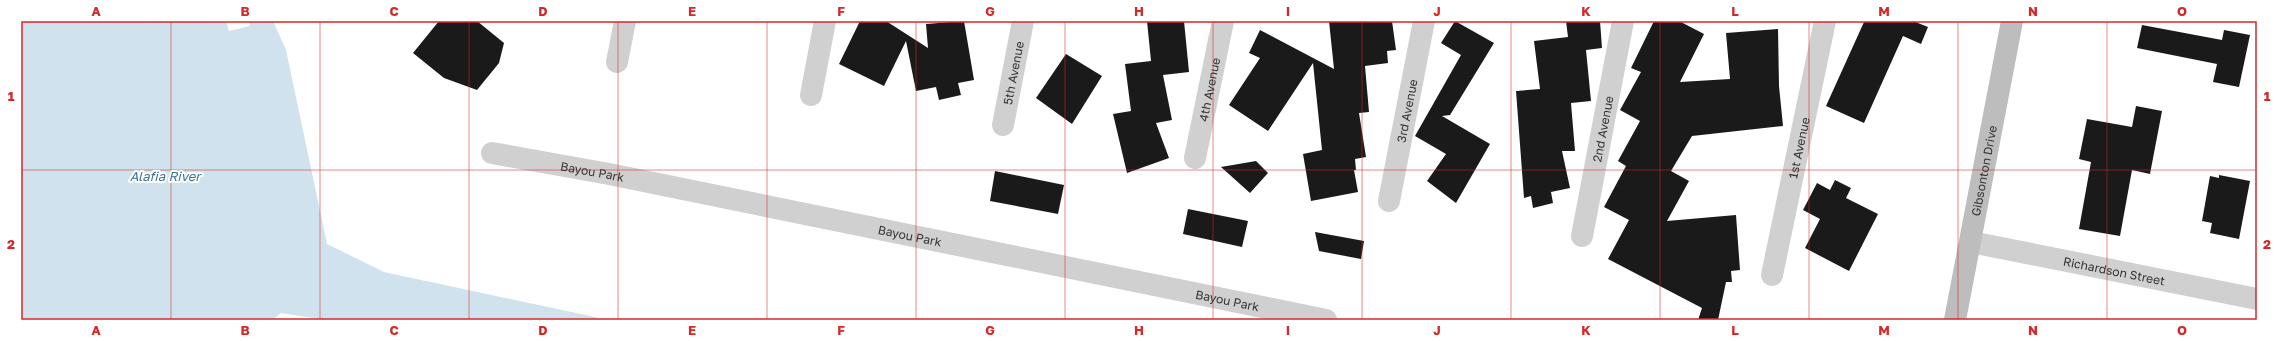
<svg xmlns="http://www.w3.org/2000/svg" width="2278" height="341" viewBox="0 0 2278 341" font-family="'Golos Text',sans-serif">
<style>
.water{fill:#cfe2ee}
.pier{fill:#fff}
.building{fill:#1a1a1a}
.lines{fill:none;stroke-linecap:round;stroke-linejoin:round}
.minor{stroke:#d0d0d0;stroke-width:22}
.secondary{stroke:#bdbdbd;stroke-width:22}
.grid{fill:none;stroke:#d62828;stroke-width:1;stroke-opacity:0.55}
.labels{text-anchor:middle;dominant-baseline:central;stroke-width:4;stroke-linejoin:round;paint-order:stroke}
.street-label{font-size:12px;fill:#333;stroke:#fff}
.water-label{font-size:13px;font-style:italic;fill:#3f7597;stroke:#fff}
.neatline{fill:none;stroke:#d62828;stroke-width:1.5}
.grid-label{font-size:13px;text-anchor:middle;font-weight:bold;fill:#d62828}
</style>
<rect width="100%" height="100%" fill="#fff"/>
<path class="water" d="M21,21H273L286,50L327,244L384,272L609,320H325L281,313L272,320H21Z"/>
<path class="pier" d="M226,21H249L250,26L229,31Z"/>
<g class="building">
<path d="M439,21H477L504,43L499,63L477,90L444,78L413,53Z"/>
<path d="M860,21H886L928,48L926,24L964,21L974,80L958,83L961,95L939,100L936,87L916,91L906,41L884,86L839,64Z"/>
<path d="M1147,21H1184L1189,72L1163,75L1172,120L1156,123L1169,158L1127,173L1113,114L1131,111L1125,64L1151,61Z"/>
<path d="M1329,21H1392L1396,50L1387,51L1388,63L1365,66L1369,112L1359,113L1366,157L1355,159L1356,170H1354L1358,192L1311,201L1303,154L1322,150L1313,63L1268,131L1229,105L1260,58L1249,53L1260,30L1334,69Z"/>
<path d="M1455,21L1494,43L1450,115L1442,116L1490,144L1456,203L1427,181L1446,154L1415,136L1461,55L1441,43Z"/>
<path d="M1566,21H1600L1602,48L1586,50L1591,101L1571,103L1575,151H1562L1570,188L1551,192L1553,203L1533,208L1531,196L1524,198L1516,91L1540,89L1534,41L1568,37Z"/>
<path d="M1654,21H1679L1704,34L1680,82L1730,79L1726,33L1778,29L1779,86L1783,126L1692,136L1671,171L1689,181L1667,221L1736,215L1740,270L1731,271L1732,282H1726L1718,320H1698L1702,308L1608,259L1629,220L1604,207L1626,166L1618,161L1640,121L1620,110L1641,72L1631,68Z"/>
<path d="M1913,21L1928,27L1921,44L1903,36L1864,123L1826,106L1864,22Z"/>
<path d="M2142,25L2222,40L2224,30L2250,35L2239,87L2213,82L2217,64L2137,48Z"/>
<path d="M1066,54L1102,76L1072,124L1036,98Z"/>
<path d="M2136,106L2162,111L2150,174L2132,170L2120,236L2079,229L2091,162L2079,159L2087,119L2132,127Z"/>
<path d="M1256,161L1268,173L1250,193L1221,167Z"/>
<path d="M995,171L1064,185L1058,214L990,201Z"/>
<path d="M2219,175L2250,181L2239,239L2210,233L2212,223L2202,221L2210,176L2219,178Z"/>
<path d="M1835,180L1851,188L1846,198L1878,214L1849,271L1805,248L1820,219L1803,210L1817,183L1830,190Z"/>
<path d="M1188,209L1248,221L1242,247L1183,234Z"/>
<path d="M1315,232L1364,241L1361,259L1319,251Z"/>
</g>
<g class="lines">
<g class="minor">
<path d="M617,62L625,21"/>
<path d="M811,95L825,21"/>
<path id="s1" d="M1003,125L1023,21"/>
<path id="s2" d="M492,153L609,174L1326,320"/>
<path id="s3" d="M1195,158L1223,21"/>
<path id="s4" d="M1389,201L1424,21"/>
<path id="s5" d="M1582,236L1623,21"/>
<path id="s6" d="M1971,242L2257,299"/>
<path id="s7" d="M1772,275L1825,21"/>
</g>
<path class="secondary" id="s8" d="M1955,320L2012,21"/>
</g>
<path class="grid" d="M171,21V320M320,21V320M469,21V320M618,21V320M767,21V320M916,21V320M1065,21V320M1213,21V320M1362,21V320M1511,21V320M1660,21V320M1809,21V320M1958,21V320M2107,21V320M21,170H2257"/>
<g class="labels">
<g class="street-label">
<text stroke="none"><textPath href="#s1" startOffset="53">5th Avenue</textPath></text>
<text stroke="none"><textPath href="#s3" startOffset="70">4th Avenue</textPath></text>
<text stroke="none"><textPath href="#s4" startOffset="92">3rd Avenue</textPath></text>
<text stroke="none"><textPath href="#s5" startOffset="109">2nd Avenue</textPath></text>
<text stroke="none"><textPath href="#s7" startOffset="130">1st Avenue</textPath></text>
<text stroke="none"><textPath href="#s2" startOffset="102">Bayou Park</textPath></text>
<text stroke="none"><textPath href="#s8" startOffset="152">Gibsonton Drive</textPath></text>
<text stroke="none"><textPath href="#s2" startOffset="426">Bayou Park</textPath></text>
<text stroke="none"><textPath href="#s6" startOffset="146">Richardson Street</textPath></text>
<text stroke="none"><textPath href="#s2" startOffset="750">Bayou Park</textPath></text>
</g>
<g class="water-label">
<text x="165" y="176">Alafia River</text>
</g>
</g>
<rect width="2278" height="341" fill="none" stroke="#ffffff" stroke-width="44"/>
<rect x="22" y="22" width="2234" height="297" class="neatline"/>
<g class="grid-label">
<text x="96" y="16">A</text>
<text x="245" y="16">B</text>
<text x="394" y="16">C</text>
<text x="543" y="16">D</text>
<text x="692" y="16">E</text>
<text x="841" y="16">F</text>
<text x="990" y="16">G</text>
<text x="1139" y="16">H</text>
<text x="1288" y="16">I</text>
<text x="1437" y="16">J</text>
<text x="1586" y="16">K</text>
<text x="1735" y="16">L</text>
<text x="1884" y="16">M</text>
<text x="2033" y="16">N</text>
<text x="2182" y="16">O</text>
<text x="11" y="101">1</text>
<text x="2267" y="101">1</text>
<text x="11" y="249">2</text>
<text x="2267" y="249">2</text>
<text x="96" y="335">A</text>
<text x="245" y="335">B</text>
<text x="394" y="335">C</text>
<text x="543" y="335">D</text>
<text x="692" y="335">E</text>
<text x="841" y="335">F</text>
<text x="990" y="335">G</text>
<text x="1139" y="335">H</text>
<text x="1288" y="335">I</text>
<text x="1437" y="335">J</text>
<text x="1586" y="335">K</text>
<text x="1735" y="335">L</text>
<text x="1884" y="335">M</text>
<text x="2033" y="335">N</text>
<text x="2182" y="335">O</text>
</g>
</svg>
